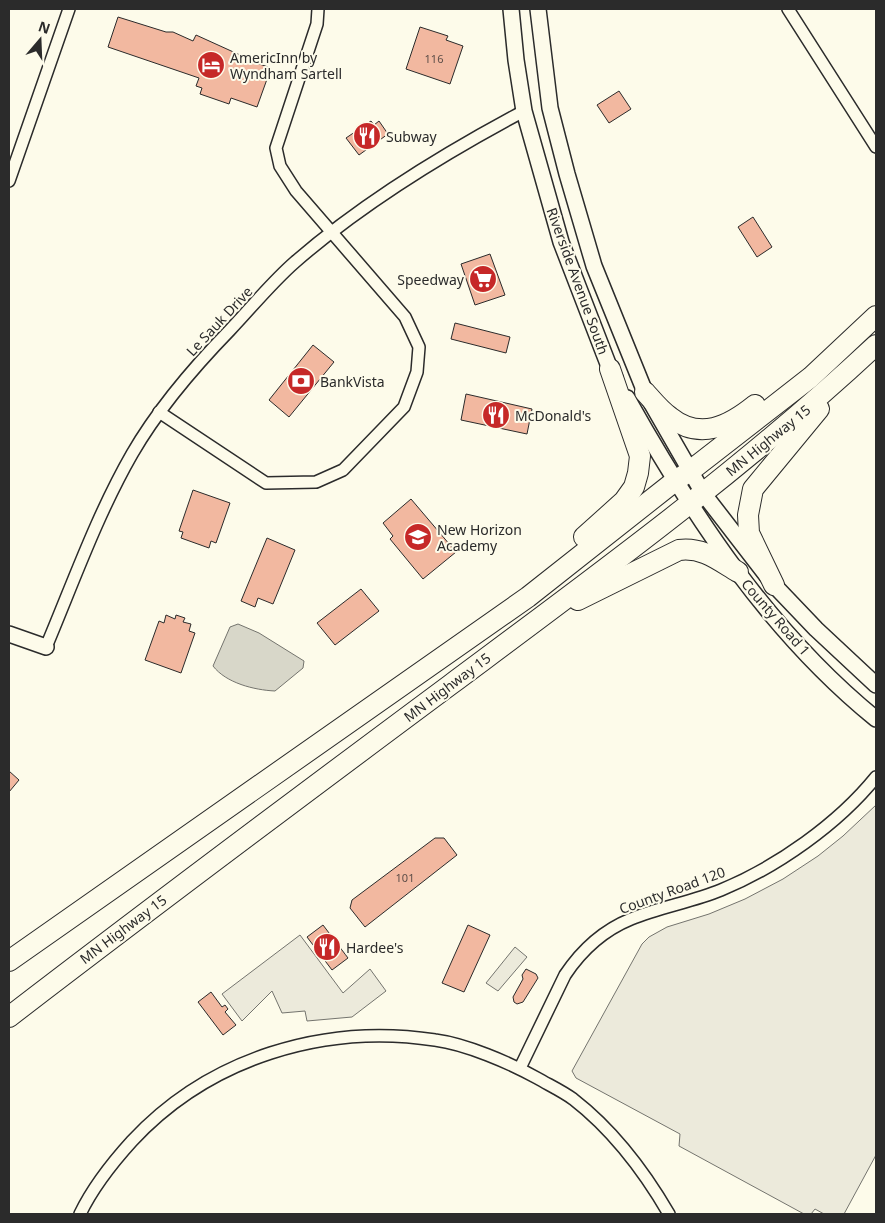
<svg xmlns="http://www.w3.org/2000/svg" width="885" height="1223" viewBox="0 0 885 1223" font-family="'Noto Sans',sans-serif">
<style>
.parking{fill:#eceadb;stroke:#74746e}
.water{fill:#d8d7c9;stroke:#74746e}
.building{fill:#f2b8a0;stroke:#2b2b2b}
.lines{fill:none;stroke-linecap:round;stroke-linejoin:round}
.street-casing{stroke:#2b2b2b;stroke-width:14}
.secondary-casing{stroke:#2b2b2b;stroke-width:18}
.highway-casing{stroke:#2b2b2b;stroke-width:22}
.street{stroke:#fdfbea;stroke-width:11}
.secondary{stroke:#fdfbea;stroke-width:15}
.highway{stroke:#fdfbea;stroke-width:20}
.labels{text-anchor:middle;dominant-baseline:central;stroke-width:4;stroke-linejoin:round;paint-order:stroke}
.number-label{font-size:11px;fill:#5d4e48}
.poi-label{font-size:14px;fill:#2b2b2b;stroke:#fdfbea;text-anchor:start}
.street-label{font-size:14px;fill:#2b2b2b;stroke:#fdfbea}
</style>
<rect width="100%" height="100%" fill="#fdfbea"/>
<g class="parking">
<path d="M876,805V1155L844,1214H824L815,1209L811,1214H804L679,1146L680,1134L576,1078L572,1071L642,944L649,937L667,927L709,914L745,899L783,879L818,856L843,836Z"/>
<path d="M300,935L343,993L370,969L386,991L352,1017L307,1021L305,1011L282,1013L272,991L242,1021L222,994Z"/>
<path d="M515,947L527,957L498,991L486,983Z"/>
</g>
<path class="water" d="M238,624L259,633L304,661L303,668L275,691C254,690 226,683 213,666L230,627Z"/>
<g class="building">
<path d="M118,17L166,32H173L193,41L196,35L240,55L243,61L245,59L271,68L257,107L231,98L229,104L200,94L202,88L196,86L199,78L108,47Z"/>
<path d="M420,27L448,36L446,40L463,46L450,84L406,69Z"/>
<path d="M619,91L631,109L609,123L597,105Z"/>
<path d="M371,121L374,125L379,121L388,134L359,155L346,138Z"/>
<path d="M753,217L772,247L757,257L738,227Z"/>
<path d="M490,254L505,295L475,305L461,264Z"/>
<path d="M455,323L510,337L506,353L451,339Z"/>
<path d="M313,345L334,362L289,417L269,400Z"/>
<path d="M466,394L532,409L527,434L461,420Z"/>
<path d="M193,490L230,503L216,543L211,541L209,548L181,538L183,532L179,531Z"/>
<path d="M411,499L456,552L423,579L390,539L393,536L383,523Z"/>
<path d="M267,538L295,550L273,604L258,598L255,607L241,601Z"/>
<path d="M361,589L379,611L335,645L317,623Z"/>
<path d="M166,615L175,619L176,615L185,618L183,622L191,624L189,631L195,633L181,673L145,660L159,621L164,623Z"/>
<path d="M9,771L19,780L9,792Z"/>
<path d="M435,838H444L457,855L365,927L350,908L352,900Z"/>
<path d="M323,925L348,958L332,970L307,937Z"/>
<path d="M468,925L490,935L464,992L442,983Z"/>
<path d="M526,969L536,974L538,978L523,1002L517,1004L514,1002L513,997L523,979L522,975Z"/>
<path d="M211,992L222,1007L225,1005L228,1009L225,1012L236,1025L223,1035L198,1002Z"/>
</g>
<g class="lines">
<g class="street-casing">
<g id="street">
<path d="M788,9L876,147"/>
<path d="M9,181L69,9"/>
<path d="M159,412L266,483L316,482L343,470L404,407L417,372L419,347L405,317L296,191L280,166L276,148L317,24L318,9"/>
<path d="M46,647C73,583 97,515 132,454C158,409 193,368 230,330C251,308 271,283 295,262C364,202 443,154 524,111"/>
<path d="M520,1068L565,975C581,951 604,930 631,919C660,907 692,902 721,890C777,867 838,824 876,777"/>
<path d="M80,1214C93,1187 112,1163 132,1141C209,1058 324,1023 435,1040C466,1044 510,1063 537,1078C549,1085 562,1091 573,1099C613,1130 644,1171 669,1214"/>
</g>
</g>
<g class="secondary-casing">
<g id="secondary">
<path d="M511,9L516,60L524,111L561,242L610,369L615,378"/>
<path d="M538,9L550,108L567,174L594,266L645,392L703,493L774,585L816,629L876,685"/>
<path d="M627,398C693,516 770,633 876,719"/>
<path d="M9,634L46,647"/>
</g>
</g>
<g class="highway-casing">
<g id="highway">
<path d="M645,392C653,401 661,411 670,417C700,441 729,426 755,405"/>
<path d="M584,537L624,501L634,487L638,473L640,456L610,369"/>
<path d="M774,585L749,533L748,515L753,489L819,409"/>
<path d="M578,600L679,550C703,547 718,560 738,572"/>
<path d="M9,961L528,597L675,481L690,471L811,377L876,316"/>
<path d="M9,1017C155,905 302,795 450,685C595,577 743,469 876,345"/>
</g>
</g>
<use href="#street" class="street"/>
<use href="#secondary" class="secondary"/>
<use href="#highway" class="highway"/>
</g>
<defs>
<g id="hotel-disc" transform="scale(1.4375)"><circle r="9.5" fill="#c62828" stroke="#fdfbea"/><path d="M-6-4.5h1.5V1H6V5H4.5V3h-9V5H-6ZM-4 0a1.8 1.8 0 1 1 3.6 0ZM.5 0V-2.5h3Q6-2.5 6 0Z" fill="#fff"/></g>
<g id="restaurant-disc" transform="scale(1.4375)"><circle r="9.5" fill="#c62828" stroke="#fdfbea"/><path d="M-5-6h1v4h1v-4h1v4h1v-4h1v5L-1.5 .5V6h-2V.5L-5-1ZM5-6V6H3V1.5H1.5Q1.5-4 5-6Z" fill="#fff"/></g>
<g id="supermarket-disc" transform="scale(1.4375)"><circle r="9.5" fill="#c62828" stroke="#fdfbea"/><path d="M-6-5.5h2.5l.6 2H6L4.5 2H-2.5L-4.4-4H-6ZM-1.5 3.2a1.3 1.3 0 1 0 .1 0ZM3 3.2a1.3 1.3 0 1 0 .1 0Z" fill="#fff"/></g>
<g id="bank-disc" transform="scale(1.4375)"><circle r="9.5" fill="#c62828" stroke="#fdfbea"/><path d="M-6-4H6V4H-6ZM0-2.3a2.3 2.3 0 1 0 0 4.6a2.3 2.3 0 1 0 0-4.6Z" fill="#fff"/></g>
<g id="school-disc" transform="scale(1.4375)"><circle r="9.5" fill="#c62828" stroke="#fdfbea"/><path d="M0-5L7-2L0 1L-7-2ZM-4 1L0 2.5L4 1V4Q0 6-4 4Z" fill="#fff"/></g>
</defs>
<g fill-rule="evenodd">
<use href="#hotel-disc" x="211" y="65"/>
<use href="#restaurant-disc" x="367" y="136"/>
<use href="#supermarket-disc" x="483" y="279"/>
<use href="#bank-disc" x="301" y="381"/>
<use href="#restaurant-disc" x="496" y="415"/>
<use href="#school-disc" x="418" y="537"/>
<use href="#restaurant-disc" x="327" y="947"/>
</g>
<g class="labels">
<g class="number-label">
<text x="434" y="58">116</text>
<text x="405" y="877">101</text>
</g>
<g class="poi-label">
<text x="230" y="57">AmericInn by<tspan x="230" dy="16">Wyndham Sartell</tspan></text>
<text x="386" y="136">Subway</text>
<text x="464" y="279" text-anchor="end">Speedway</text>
<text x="320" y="381">BankVista</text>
<text x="515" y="415">McDonald's</text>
<text x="437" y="529">New Horizon<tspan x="437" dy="16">Academy</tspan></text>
<text x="346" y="947">Hardee's</text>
</g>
<g class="street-label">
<text transform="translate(578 281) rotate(70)">Riverside Avenue South</text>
<text transform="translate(219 321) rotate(-47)">Le Sauk Drive</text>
<text transform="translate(768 440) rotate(-39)">MN Highway 15</text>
<text transform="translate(776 617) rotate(49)">County Road 1</text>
<text transform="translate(447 687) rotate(-37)">MN Highway 15</text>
<text transform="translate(672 890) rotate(-20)">County Road 120</text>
<text transform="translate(123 929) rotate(-37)">MN Highway 15</text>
</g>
</g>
<rect width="885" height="1223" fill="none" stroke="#2b2b2b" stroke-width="20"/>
<g transform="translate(40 40) rotate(19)" stroke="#fdfbea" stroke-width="4" paint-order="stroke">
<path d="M0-4L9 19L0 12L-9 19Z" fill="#2b2b2b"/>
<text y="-8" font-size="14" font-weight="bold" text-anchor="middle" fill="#2b2b2b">N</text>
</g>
</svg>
